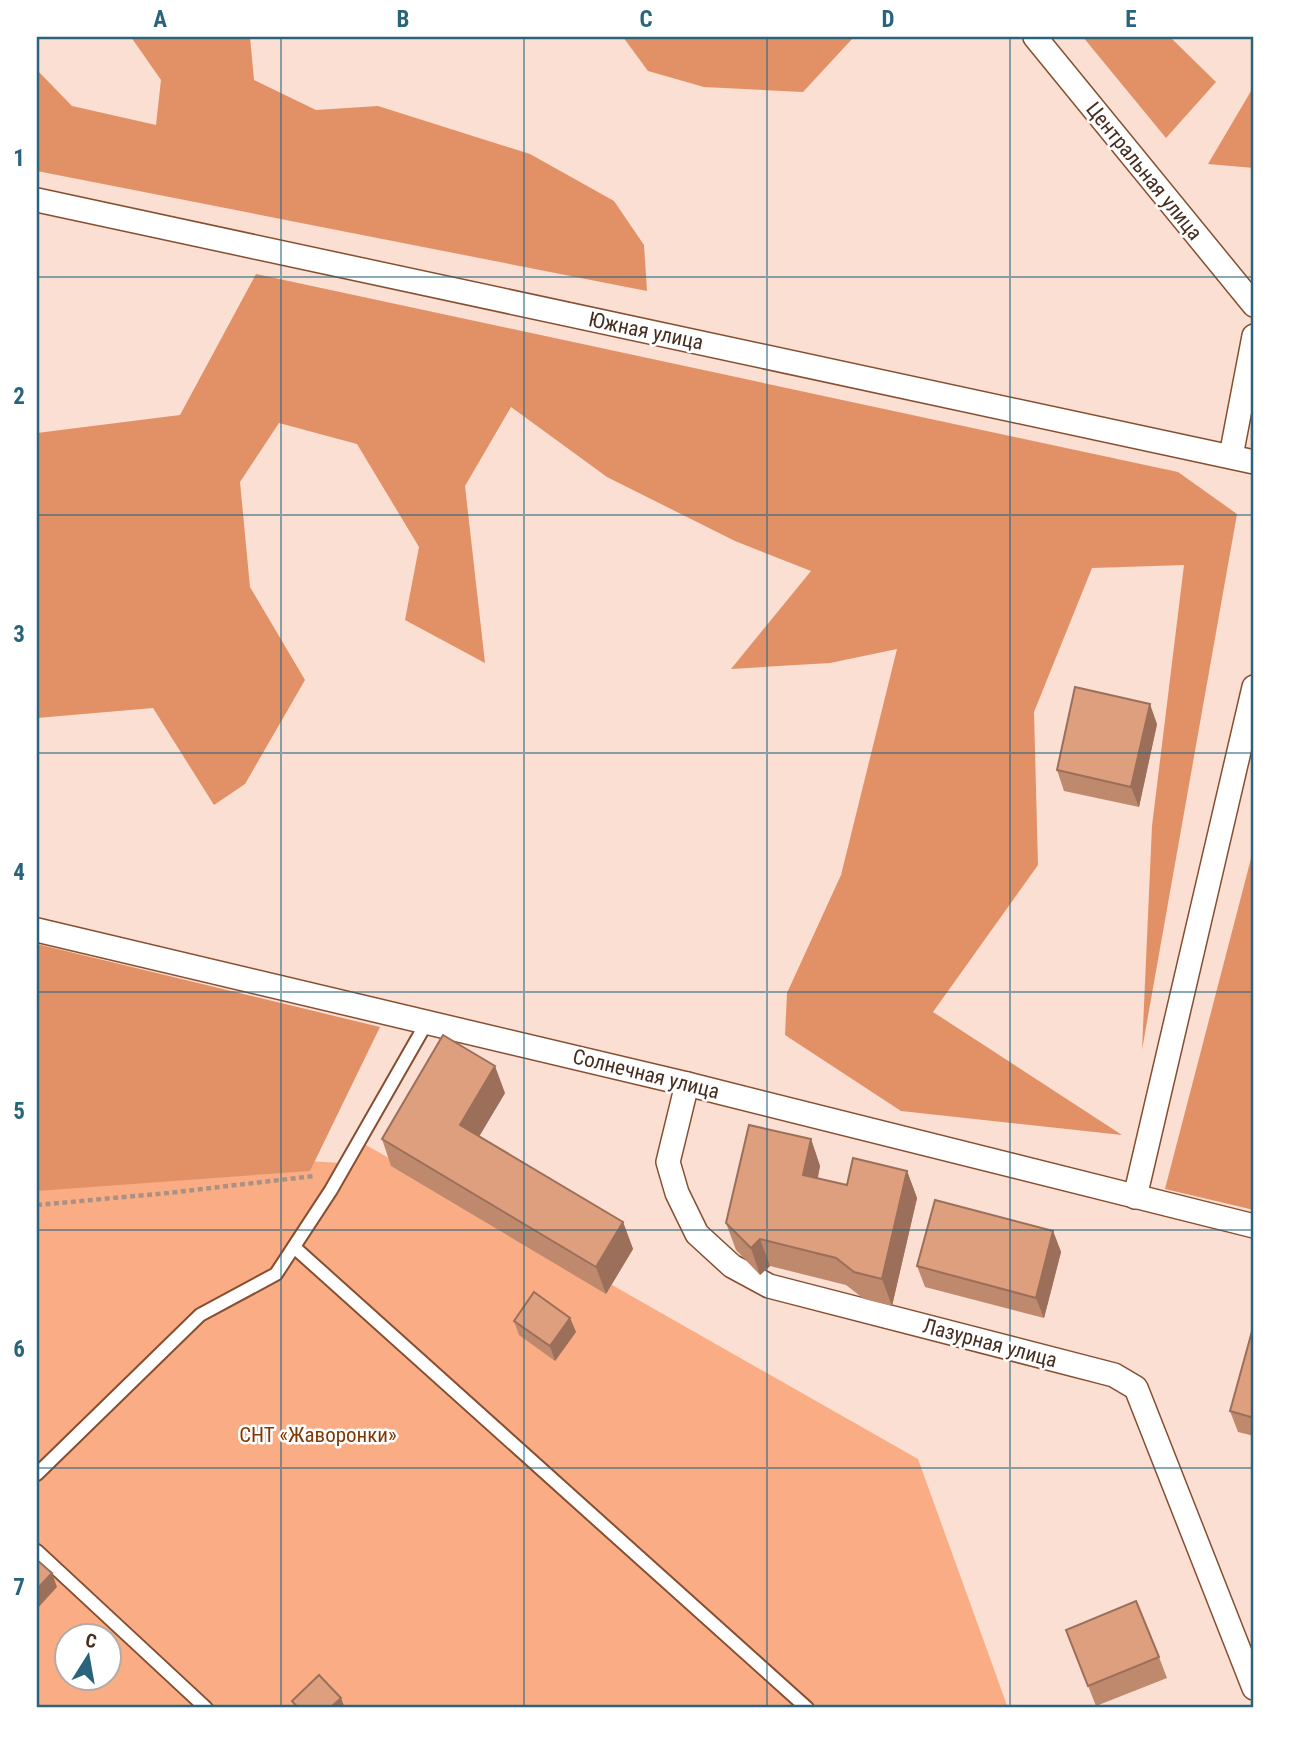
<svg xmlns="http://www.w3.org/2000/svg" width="1291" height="1745" viewBox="0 0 1291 1745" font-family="'Roboto Condensed',sans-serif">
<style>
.green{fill:#faad85;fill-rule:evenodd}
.forest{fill:#e29166}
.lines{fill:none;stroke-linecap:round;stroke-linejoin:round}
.service-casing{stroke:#874e30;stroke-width:16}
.minor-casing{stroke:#874e30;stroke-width:26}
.path{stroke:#ab9184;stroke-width:4.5;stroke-dasharray:5 3.5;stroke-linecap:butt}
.service{stroke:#fff;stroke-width:12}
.minor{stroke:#fff;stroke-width:23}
.wall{fill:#bf896d}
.shaded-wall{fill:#9b6f59}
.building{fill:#de9f7f;stroke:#9b6f59;stroke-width:2}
.grid{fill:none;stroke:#29647c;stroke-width:2;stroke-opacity:0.55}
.labels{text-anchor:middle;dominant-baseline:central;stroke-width:5;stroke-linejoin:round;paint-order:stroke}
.street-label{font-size:21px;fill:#462d20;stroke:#fff}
.park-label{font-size:21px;fill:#813702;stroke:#fff}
.neatline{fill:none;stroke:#29647c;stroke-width:2.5}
.grid-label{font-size:23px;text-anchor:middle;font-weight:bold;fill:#29647c}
</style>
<rect width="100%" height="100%" fill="#fadfd2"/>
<path class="green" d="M359,1141L918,1459L1008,1708H37V1188L191,1154L341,1163ZM66,1636H108V1678H66Z"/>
<g class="forest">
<path d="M131,37H250L254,80L316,110L378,106L530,154L614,201L644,245L647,291L37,171V70L72,106L156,125L161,80Z"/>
<path d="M623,37H849L852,39L803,92L704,87L648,71Z"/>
<path d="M1083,37H1170L1216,82L1166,138Z"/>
<path d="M1254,86V168L1208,164Z"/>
<path d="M256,274L1178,472L1237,514L1142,1050L1152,826L1184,565L1092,568L1034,712L1038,865L933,1012L1122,1135L901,1111L785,1035L787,993L841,875L897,649L830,663L731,669L811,571L735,541L607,477L511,407L465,486L485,663L405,620L419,547L357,444L279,423L240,482L250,587L305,680L245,784L214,805L153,708L37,718V433L180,415Z"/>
<path d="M1254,847V1210L1165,1189Z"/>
<path d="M37,944L380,1027L310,1171L37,1191Z"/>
</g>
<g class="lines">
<g class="service-casing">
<g id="service">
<path d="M294,1247L807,1708"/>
<path d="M37,1474L200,1315L276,1274L331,1190L427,1022"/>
<path d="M37,1551L206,1708"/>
</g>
</g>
<g class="minor-casing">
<g id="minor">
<path d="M1035,37L1254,305"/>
<path d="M37,200L1254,462"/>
<path d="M1231,456L1254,336"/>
<path d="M37,930L687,1084L1254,1226"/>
<path d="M687,1084L668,1162L677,1193L697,1234L732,1266L769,1286L1114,1375L1136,1388L1254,1688"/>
<path d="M1135,1197L1254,687"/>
</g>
</g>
<path class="path" d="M37,1205L168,1193L314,1176"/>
<use href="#service" class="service"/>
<use href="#minor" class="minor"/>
</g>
<g class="wall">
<path d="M1157,724L1139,807L1064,791L1057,770Z"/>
<path d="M505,1093L479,1136L623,1222L633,1249L606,1294L391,1166L382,1139Z"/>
<path d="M811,1139L820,1166L818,1178L847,1185L907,1171L917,1198L892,1306L864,1299L846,1285L770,1266L760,1275L736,1250L726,1223Z"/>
<path d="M1053,1231L1061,1252L1044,1318L925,1287L917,1266Z"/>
<path d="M570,1318L576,1332L555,1361L519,1335L514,1321Z"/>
<path d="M1254,1324V1436L1238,1432L1230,1411Z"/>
<path d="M1066,1630L1159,1657L1167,1678L1096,1706Z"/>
</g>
<g class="shaded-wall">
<path d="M1150,704L1157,724L1139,807L1131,787Z"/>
<path d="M495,1066L505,1093L470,1152L460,1125Z"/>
<path d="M811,1139L820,1166L812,1202L803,1175Z"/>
<path d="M907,1171L917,1198L892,1306L882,1279Z"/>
<path d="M623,1222L633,1249L606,1294L596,1267Z"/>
<path d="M1053,1231L1061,1252L1044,1318L1036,1298Z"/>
<path d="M760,1239L770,1266L760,1275L751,1248Z"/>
<path d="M570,1318L576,1332L555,1361L550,1346Z"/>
<path d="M52,1573L57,1587L37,1609V1589Z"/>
<path d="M341,1698L345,1708H330Z"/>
</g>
<g class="building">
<path d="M1075,687L1150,704L1131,787L1057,770Z"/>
<path d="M443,1035L495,1066L460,1125L623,1222L596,1267L382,1139Z"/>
<path d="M749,1125L811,1139L803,1175L847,1185L853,1158L907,1171L882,1279L854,1272L836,1258L760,1239L751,1248L726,1223Z"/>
<path d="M935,1200L1053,1231L1036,1298L917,1266Z"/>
<path d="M534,1292L570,1318L550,1346L514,1321Z"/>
<path d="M1254,1324V1418L1230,1411Z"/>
<path d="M37,1560L52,1573L37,1589Z"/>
<path d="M1136,1601L1159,1657L1088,1686L1066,1630Z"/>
<path d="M319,1675L341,1698L330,1708H298L292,1701Z"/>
</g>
<path class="grid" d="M281,37V1708M524,37V1708M767,37V1708M1010,37V1708M37,277H1254M37,515H1254M37,753H1254M37,992H1254M37,1230H1254M37,1468H1254"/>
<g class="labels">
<g class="street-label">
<text transform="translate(1144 171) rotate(51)">Центральная улица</text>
<text transform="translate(646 331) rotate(12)">Южная улица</text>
<text transform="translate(646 1074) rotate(14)">Солнечная улица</text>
<text transform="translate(990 1343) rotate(15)">Лазурная улица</text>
</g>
<g class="park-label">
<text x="318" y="1435">СНТ «Жаворонки»</text>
</g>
</g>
<rect width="1291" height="1745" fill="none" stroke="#ffffff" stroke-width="77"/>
<g transform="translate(88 1657) rotate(11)"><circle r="33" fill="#ffffff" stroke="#b5aba6" stroke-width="2"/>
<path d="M0-5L12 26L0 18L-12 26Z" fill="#29647c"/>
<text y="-10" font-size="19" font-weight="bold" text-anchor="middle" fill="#462d20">С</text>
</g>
<rect x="38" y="38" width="1214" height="1668" class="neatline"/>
<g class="grid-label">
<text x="160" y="27">A</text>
<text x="403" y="27">B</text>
<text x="646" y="27">C</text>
<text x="888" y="27">D</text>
<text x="1131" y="27">E</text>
<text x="19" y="166">1</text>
<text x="19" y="404">2</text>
<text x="19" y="642">3</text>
<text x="19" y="880">4</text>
<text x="19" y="1119">5</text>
<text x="19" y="1357">6</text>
<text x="19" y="1595">7</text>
</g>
</svg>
